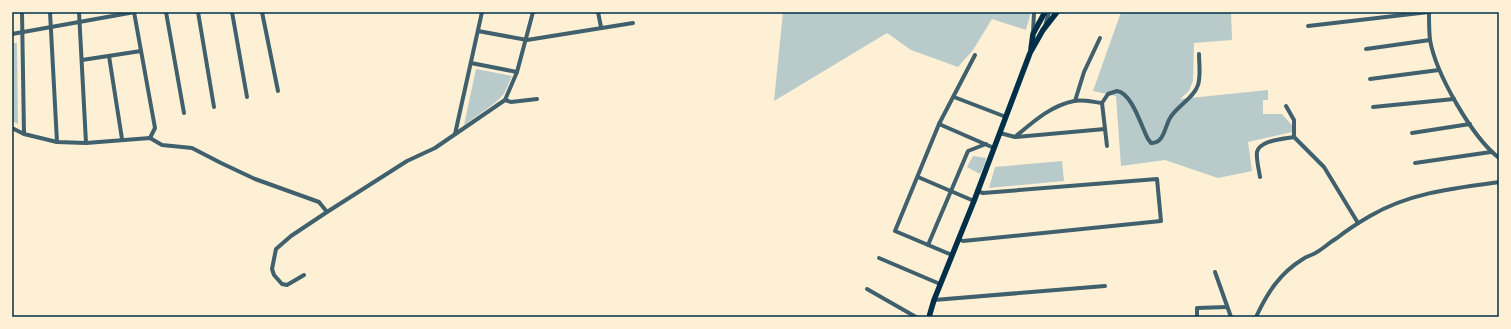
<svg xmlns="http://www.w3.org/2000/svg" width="1511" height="329" viewBox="0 0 1511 329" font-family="'DejaVu Sans',sans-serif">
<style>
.green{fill:#b9caca}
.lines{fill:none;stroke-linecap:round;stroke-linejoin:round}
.minor{stroke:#3f606c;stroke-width:4}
.secondary{stroke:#003049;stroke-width:5.5}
.neatline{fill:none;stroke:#003049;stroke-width:1.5}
</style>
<rect width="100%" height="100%" fill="#fdf0d5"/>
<g class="green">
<path d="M783,12H1031L1026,30L992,19L973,50L958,67L911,50L887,33L774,101Z"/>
<path d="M1121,12H1231L1232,40L1194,43L1193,81L1189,91L1180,99L1268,90V100H1263V114H1282L1297,131L1248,142L1252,171L1218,178L1165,160L1121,166L1116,96L1093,91Z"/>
<path d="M12,43H17L18,124L12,121Z"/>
<path d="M476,69L512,76L504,94L495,103L464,125Z"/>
<path d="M973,156L986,158L985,164L980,174L967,167Z"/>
<path d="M1062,161L1064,181L989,188L995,167Z"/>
</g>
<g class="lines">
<g class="minor">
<path d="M22,12L24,134"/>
<path d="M50,12L57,142"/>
<path d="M79,12L86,143"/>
<path d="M134,12L155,128L150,138"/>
<path d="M166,12L184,113"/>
<path d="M198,12L214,107"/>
<path d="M232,12L247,97"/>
<path d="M262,12L278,91"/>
<path d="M598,12L601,27"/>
<path d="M1429,12C1429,21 1429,31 1430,40C1436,74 1472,137 1499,158"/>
<path d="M1045,26L1049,12"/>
<path d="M1308,26L1429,12"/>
<path d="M478,31L527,40L633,23"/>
<path d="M12,34L135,12"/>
<path d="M1033,34L1034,12"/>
<path d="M1366,49L1430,40"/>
<path d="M109,56L122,139"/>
<path d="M82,60L141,51"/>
<path d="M471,63L517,72"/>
<path d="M1370,79L1439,70"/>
<path d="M954,97L1006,117"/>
<path d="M505,100L511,102L537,99"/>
<path d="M1075,101L1084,72L1100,38"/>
<path d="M1102,103L1107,146"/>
<path d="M1286,106L1294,120V137"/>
<path d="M1373,107L1454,99"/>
<path d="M939,124L994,148"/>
<path d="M12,128L24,134L57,142L86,143L150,138L162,145L192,148L221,163L255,179L319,202L327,212"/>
<path d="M1000,133L1015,137L1105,129"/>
<path d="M1412,133L1470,124"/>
<path d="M455,134L482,12"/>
<path d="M1015,137C1033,122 1050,106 1074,101C1082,99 1093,102 1102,103L1108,94L1117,91C1132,93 1141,126 1148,139L1151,143C1164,144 1165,126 1170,118C1177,106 1194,98 1198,85C1201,75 1199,64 1199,54"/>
<path d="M1415,163L1491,152"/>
<path d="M918,177L974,201"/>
<path d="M1260,177C1259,170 1256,159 1257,152C1260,140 1284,139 1294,137L1324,167L1358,223"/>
<path d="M958,239L963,241L1161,221L1157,179L983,193L977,191"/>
<path d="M928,245L968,151L986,144"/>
<path d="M952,255L895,231L939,124L975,55"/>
<path d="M879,258L940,284"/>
<path d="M1215,272L1231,317"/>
<path d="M304,275L287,285L282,284L274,275L272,269L276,249L291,236L327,212L407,161L435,148L505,100L517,72L533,12"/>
<path d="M867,289L916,317"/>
<path d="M934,300L1105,286"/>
<path d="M1197,317V308L1227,307"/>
<path d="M1256,317C1267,293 1280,273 1303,259C1307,256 1313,255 1317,252C1324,248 1330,242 1337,238C1347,230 1358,223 1370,216C1409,193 1454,188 1499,182"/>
</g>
<g class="secondary">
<path d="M1031,49L1033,34L1045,12"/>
<path d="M929,317L934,300L974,201L1030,53L1043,30L1057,12"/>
</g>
</g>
<rect width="1511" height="329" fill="none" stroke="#fdf0d5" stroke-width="26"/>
<rect x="13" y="13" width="1485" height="303" class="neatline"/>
</svg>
